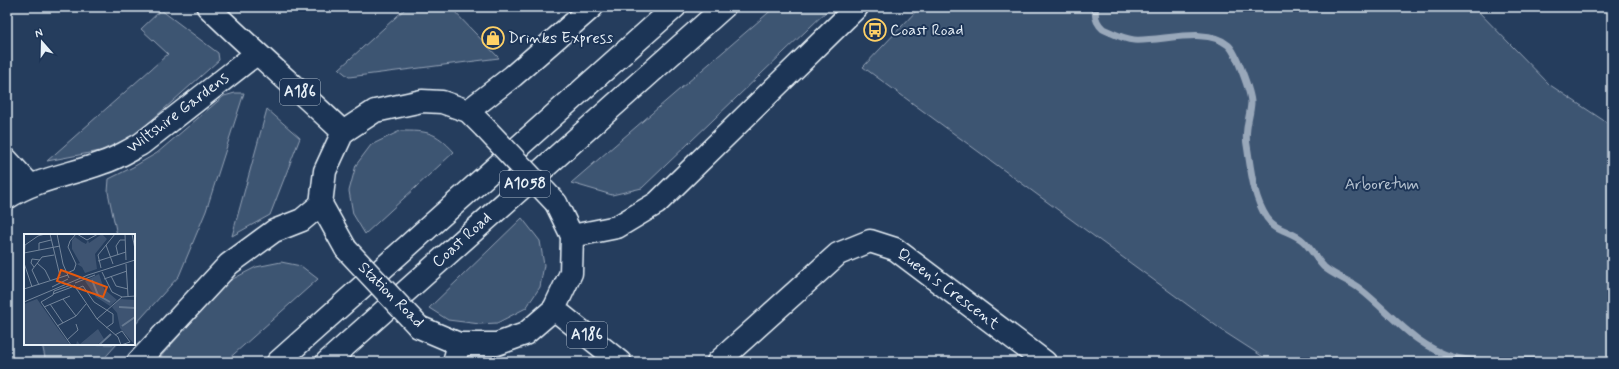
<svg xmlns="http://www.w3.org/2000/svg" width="1619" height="369" viewBox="0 0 1619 369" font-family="Mynerve,sans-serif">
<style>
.green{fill:#3e5472;stroke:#93a2b5}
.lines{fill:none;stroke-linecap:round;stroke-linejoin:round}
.stream{stroke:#99a8ba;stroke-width:7}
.minor-casing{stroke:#e8f1f8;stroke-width:25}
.major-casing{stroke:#e8f1f8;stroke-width:25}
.highway-casing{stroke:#e8f1f8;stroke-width:25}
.minor{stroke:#1d3557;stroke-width:22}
.major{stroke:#1d3557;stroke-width:22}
.highway{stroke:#1d3557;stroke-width:22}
.major-bridge-casing{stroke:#e8f1f8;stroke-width:25;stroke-linecap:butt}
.major-bridge{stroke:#1d3557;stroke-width:22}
.labels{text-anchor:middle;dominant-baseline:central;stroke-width:4;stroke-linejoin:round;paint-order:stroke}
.shield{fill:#1d3557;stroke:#abb9c8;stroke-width:1}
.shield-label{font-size:15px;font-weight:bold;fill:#e8f1f8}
.poi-label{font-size:16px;fill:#e8f1f8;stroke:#1d3557;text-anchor:start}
.street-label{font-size:16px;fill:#e8f1f8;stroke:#1d3557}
.park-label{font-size:16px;fill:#b5c2d0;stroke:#1d3557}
.inset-river{fill:none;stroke:#657890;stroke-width:2}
.inset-road{fill:none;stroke:#73859b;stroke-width:1}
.view{fill:#e8590c;fill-opacity:0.15;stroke:#e8590c;stroke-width:2}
.inset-edge{fill:none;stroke:#e8f1f8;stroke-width:2}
</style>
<rect width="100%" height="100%" fill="#253d5d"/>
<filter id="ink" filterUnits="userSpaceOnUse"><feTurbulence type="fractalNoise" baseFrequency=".025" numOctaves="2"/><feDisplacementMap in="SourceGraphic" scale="8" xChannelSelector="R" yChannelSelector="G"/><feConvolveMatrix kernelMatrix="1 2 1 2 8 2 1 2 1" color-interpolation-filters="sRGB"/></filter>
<g filter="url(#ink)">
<g class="green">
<path d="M407,7H450L499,58L349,77L339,69Z"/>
<path d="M775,7H831L642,188L612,195L571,183Z"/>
<path d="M920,7H1474L1550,85L1612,126V362H1271L1226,333L863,67Z"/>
<path d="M161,10L218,53L219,60L135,135L100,151L47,161L168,54L141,29Z"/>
<path d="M235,93H244L206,211L179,276L134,326V235H117L108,192L109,179L133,167L157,153L224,96Z"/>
<path d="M267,109L300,138L270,215L232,236Z"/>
<path d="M400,131C427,131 435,131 454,152L365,234L353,214L349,191L356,165L371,145Z"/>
<path d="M522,218L540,241L544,265L540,287L526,308L497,323L480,324L448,320L429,308Z"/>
<path d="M281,262L301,266L318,279L225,362H156L227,282L256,267Z"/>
<path d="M42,344H117L101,362H46Z"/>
</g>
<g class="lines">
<path class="stream" d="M1096,7C1094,16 1096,23 1103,29C1112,33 1123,39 1134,40C1160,42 1207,26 1228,45C1236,51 1251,93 1251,103C1250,118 1244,130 1247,145C1251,170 1253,197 1267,218C1276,231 1292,231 1303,241C1311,248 1316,259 1324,267C1334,276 1349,280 1360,289C1391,313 1414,346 1453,357C1466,361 1479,360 1493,361C1517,361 1542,360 1566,362"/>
<g class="minor-casing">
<g id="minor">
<path d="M468,111L513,76L592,7"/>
<path d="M7,160L30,185"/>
<path d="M7,198C36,179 70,175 102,163C116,159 128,151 141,144L256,54"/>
<path d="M572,236L617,227L657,203L857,7"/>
<path d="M454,362L459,344"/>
<path d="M718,362L838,254L870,241L895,249L1045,362"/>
</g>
</g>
<g class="major-casing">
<g id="major">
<path d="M208,7C252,50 299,90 343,132"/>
<path d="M346,249L321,204L325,171L343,132L375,111L422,101L442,102L468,111L484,127"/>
<path d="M554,309L620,362"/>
<path d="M419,327L459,344H497L525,334L554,309L571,273L572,236L556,203"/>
</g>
</g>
<g class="highway-casing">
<g id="highway">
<path d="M138,362L229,264L274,231L302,220L321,204"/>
<path d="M278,362L675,7"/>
<path d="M327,362L724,7"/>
</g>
</g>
<use href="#minor" class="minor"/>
<use href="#major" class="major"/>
<use href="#highway" class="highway"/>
<g class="major-bridge-casing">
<g id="major-bridge">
<path d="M484,127L556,203"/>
<path d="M346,249L419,327"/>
</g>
</g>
<use href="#major-bridge" class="major-bridge"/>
</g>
</g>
<defs>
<g id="bus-ring" transform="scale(1.15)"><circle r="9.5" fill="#1d3557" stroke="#ffd166" stroke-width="1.5"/><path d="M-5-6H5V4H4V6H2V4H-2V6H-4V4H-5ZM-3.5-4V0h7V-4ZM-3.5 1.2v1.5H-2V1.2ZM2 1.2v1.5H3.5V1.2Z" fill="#ffd166"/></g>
<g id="shop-ring" transform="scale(1.15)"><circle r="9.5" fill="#1d3557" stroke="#ffd166" stroke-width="1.5"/><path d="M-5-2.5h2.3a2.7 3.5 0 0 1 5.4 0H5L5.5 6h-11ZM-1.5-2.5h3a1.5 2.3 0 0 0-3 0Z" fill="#ffd166"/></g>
</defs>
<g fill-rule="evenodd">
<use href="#bus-ring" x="875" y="30"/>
<use href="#shop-ring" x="493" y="38"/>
</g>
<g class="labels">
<g class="shield">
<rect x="280" y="79" width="40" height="26" rx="3"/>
<rect x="500" y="171" width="50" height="26" rx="3"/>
<rect x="567" y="322" width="40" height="26" rx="3"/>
</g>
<g class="shield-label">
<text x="300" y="92">A186</text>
<text x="525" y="184">A1058</text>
<text x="587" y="335">A186</text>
</g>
<g class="poi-label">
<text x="890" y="30">Coast Road</text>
<text x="508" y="38">Drinks Express</text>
</g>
<g class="street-label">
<text transform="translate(178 113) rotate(-37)">Wiltshire Gardens</text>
<text transform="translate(462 240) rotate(-42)">Coast Road</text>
<text transform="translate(948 289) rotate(37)">Queen's Crescent</text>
<text transform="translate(391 295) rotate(45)">Station Road</text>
</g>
<g class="park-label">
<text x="1382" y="184">Arboretum</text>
</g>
</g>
<g transform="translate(24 234)">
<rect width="111" height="111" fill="#253d5d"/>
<path d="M78,0L83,5L71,20L73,35L61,39L58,33L53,30L56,29L48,15V6L51,3L58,8L62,10L64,6L65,9ZM75,40L80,55L93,66L86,72L72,63L61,47ZM13,65L32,92L46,111H0V70ZM95,65L111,66V111L96,94L93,79L88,73ZM74,95L80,105L73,111H52L53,107L56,110Z" fill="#3e5472"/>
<path class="inset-river" d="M68,46L74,61L86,68M95,73L111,74M98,92L111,83M75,111L87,100"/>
<path class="inset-road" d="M26,0L36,42M33,0L39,30L45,44M53,0L63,6L74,0M101,0L102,26M108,0L111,15M82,11L89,30M15,16V9L27,6M0,19L36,12M94,21L92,12L96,6H101M74,27L102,18M13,29L21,36L26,46M102,30L104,62M10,33L7,29L8,25L16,26M77,34L74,21L91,0M78,38L88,58L98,63L111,62M43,39L50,36L52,30L44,13L46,7L52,0M87,42L92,52L104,55M80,45L103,37M51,49L71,41M15,51L8,36L18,23L30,21M47,51L30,57L29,61L17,68L47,111M50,51L73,85L94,103L97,111M8,53L0,29L1,11L14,2L21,0M28,53L44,45M0,55L44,41M52,55L59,52L70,68L89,80V89L82,94M29,60L48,53M39,65L52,82M0,68L64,41L111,26M26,70L39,89M20,73L46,62M73,85L98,63M33,92L52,82L62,70M91,101L98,97L106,108L97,111M43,106L54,96L52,90"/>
<path class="view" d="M37,36L83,53L79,63L33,47Z"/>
<rect width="111" height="111" class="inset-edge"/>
</g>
<rect width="1619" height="369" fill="none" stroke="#1d3557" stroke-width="24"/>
<rect x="12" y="12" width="1595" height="345" fill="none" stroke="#e8f1f8" stroke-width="1.5" filter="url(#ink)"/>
<g transform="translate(42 42) rotate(340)" stroke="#1d3557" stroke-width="3" paint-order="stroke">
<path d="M0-3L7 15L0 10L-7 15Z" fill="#e8f1f8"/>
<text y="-6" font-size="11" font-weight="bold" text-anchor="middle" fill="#e8f1f8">N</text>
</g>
</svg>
